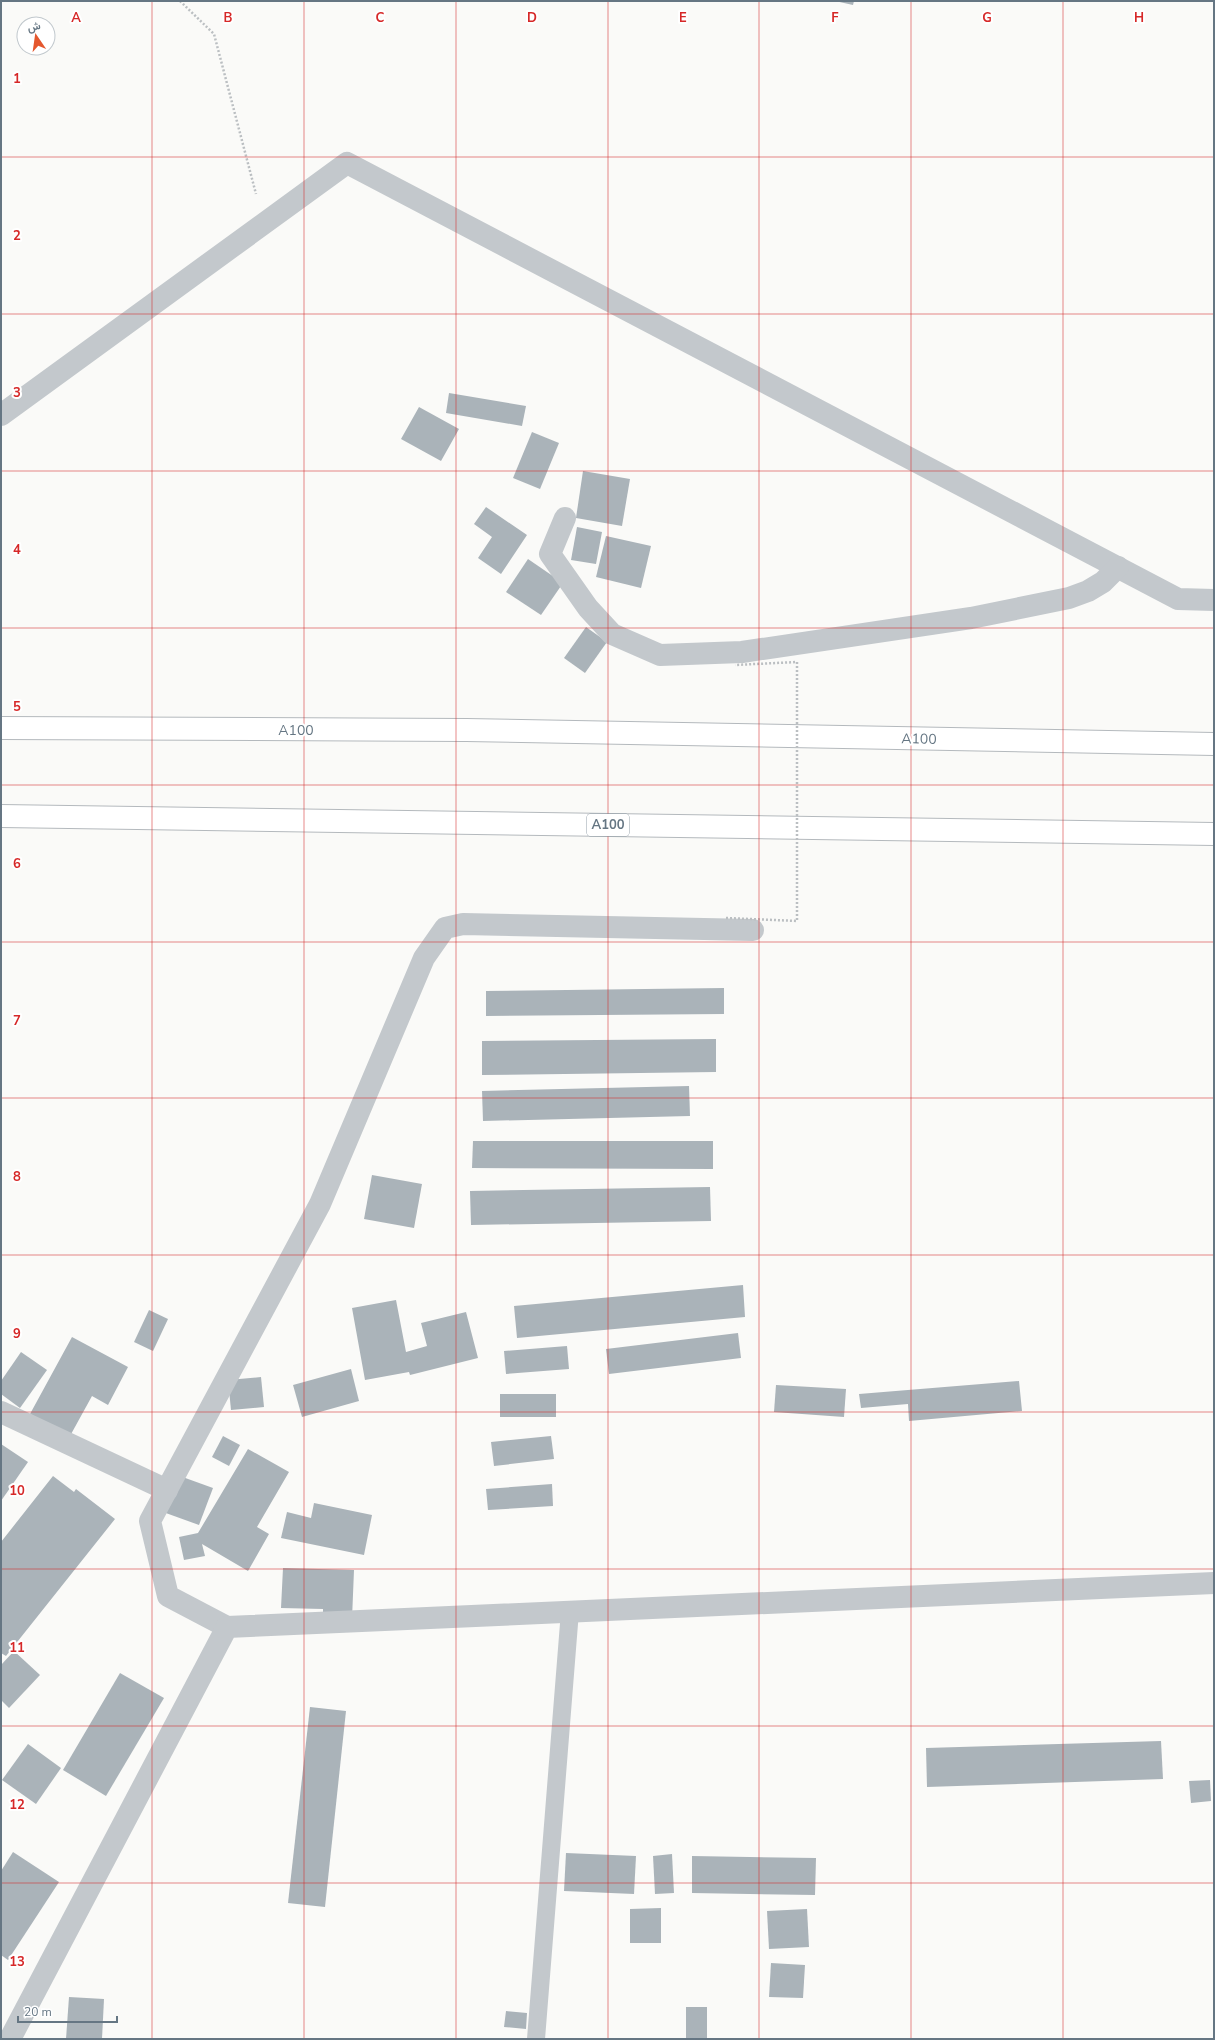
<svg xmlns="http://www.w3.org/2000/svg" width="1215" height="2040" viewBox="0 0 1215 2040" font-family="'Nunito Sans',Vazirmatn,sans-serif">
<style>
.building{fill:#aab3b9}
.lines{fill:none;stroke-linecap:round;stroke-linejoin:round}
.highway-casing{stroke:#b4b9bd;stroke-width:24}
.path{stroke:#bbbfc2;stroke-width:2.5;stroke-dasharray:2 2;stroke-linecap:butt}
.lane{stroke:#c3c8cc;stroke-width:18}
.street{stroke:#c3c8cc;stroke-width:22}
.highway{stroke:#fff;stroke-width:22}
.path-bridge{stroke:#bbbfc2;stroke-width:2.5;stroke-dasharray:2 2;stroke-linecap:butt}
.grid{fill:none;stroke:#d62828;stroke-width:1;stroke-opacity:0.55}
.labels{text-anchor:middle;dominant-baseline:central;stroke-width:4;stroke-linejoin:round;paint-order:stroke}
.shield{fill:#fff;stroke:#939fa8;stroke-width:1}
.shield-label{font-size:13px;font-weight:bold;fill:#657683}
.street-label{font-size:14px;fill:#657683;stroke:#fff}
.grid-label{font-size:13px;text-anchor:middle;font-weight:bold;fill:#d62828;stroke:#fff;stroke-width:4;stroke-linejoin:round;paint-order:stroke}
</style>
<rect width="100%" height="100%" fill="#fafaf8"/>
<g class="building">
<path d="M835,1H854L853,5Z"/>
<path d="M449,393L526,406L522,426L446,413Z"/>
<path d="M419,407L459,429L441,461L401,439Z"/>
<path d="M532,432L559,443L540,489L513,478Z"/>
<path d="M583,471L630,479L622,526L576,518Z"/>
<path d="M486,507L527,535L501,574L478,558L492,537L474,524Z"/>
<path d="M577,527L602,532L596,564L571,560Z"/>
<path d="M606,536L651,546L641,588L596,577Z"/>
<path d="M528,559L563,583L541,615L506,592Z"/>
<path d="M586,627L607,642L585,673L564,658Z"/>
<path d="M724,988V1014L486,1016V991Z"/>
<path d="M716,1039V1072L482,1075V1041Z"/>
<path d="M689,1086L690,1116L483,1121L482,1091Z"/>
<path d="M473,1141H713V1169L472,1168Z"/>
<path d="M372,1175L422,1184L414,1228L364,1219Z"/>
<path d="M710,1187L711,1221L471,1225L470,1191Z"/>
<path d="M743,1285L745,1317L517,1338L514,1306Z"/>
<path d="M396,1300L406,1352L427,1346L421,1323L466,1312L478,1358L410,1375L409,1372L365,1380L352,1308Z"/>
<path d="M149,1310L168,1319L153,1351L134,1342Z"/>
<path d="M738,1333L741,1358L609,1374L606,1349Z"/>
<path d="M72,1337L128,1367L108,1405L92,1396L70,1436L30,1414Z"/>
<path d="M567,1346L569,1369L506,1374L504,1351Z"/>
<path d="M21,1352L47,1370L20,1408L1,1394V1381Z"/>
<path d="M351,1369L359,1401L302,1417L293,1385Z"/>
<path d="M261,1377L264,1407L231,1410L228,1380Z"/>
<path d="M1019,1381L1022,1411L909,1421L908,1404L861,1408L859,1394Z"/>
<path d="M776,1385L846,1389L844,1417L774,1412Z"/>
<rect x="500" y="1394" width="56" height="23"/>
<path d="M223,1436L240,1445L229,1466L212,1457Z"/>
<path d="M551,1436L554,1459L494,1466L491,1442Z"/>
<path d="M1,1444L28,1462L1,1501Z"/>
<path d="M248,1449L289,1472L257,1527L269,1534L248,1571L202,1544L205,1556L184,1560L179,1537L198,1533Z"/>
<path d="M177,1475L213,1488L199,1525L163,1512Z"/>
<path d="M53,1476L74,1492L76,1489L115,1519L6,1656L1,1653V1542Z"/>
<path d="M552,1484L553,1506L488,1510L486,1489Z"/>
<path d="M314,1503L372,1515L364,1555L281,1538L287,1512L311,1518Z"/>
<path d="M283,1568L354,1570L352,1619L323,1618V1609L281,1608Z"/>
<path d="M14,1651L40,1675L9,1708L1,1700V1665Z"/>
<path d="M120,1673L164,1698L106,1796L63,1770Z"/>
<path d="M310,1707L346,1711L325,1907L288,1903Z"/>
<path d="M1161,1741L1163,1779L927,1787L926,1748Z"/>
<path d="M28,1744L61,1768L36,1804L2,1780Z"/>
<path d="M1210,1780L1211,1801L1191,1803L1189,1781Z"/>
<path d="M13,1852L59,1882L8,1960L1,1955V1871Z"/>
<path d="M566,1853L636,1856L634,1894L564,1891Z"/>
<path d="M672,1854L674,1893L655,1894L653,1856Z"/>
<path d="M692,1856L816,1858L815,1895L692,1893Z"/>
<path d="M661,1908V1943H630V1909Z"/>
<path d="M807,1909L809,1947L769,1949L767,1911Z"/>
<path d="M771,1963L805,1965L803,1998L769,1997Z"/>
<path d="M69,1997L104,1999L102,2039H66Z"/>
<rect x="686" y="2007" width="21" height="32"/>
<path d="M506,2011L527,2013L526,2029L504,2027Z"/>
</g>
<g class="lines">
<g class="highway-casing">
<g id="highway">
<path d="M1,728L466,730L1214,744"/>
<path d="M1,816L1214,834"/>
</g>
</g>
<path class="path" d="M180,1L214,34L256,194"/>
<path class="lane" d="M536,2039L570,1611"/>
<g class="street">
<path d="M1,415L347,163L1178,599L1214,600"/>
<path d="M565,518L550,554L588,608L612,634L660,655L742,652L971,618L1069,598L1088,591L1103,582L1118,567"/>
<path d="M1,1412L167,1490"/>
<path d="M227,1627L168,1596L150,1521L320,1204L424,958L445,928L463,924L753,930"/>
<path d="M10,2039L227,1627L1214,1583"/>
</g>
<use href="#highway" class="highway"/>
<path class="path-bridge" d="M726,918L797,921V662L735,665"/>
</g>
<path class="grid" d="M152,1V2039M304,1V2039M456,1V2039M608,1V2039M759,1V2039M911,1V2039M1063,1V2039M1,157H1214M1,314H1214M1,471H1214M1,628H1214M1,785H1214M1,942H1214M1,1098H1214M1,1255H1214M1,1412H1214M1,1569H1214M1,1726H1214M1,1883H1214"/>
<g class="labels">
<rect class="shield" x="587" y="814" width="42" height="22" rx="3"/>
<g class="shield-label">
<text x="608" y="825">A100</text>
</g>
<g class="street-label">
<text x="296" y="730">A100</text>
<text transform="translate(919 739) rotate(1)">A100</text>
</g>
</g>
<g class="grid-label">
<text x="76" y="22">A</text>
<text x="228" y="22">B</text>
<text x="380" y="22">C</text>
<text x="532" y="22">D</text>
<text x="683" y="22">E</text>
<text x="835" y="22">F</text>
<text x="987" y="22">G</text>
<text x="1139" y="22">H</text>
<text x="17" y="83">1</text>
<text x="17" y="240">2</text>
<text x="17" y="397">3</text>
<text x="17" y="554">4</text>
<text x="17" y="711">5</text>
<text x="17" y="868">6</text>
<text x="17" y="1025">7</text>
<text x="17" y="1181">8</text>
<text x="17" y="1338">9</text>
<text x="17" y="1495">10</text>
<text x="17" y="1652">11</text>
<text x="17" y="1809">12</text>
<text x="17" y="1966">13</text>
</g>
<rect width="1215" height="2040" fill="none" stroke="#657683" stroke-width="4"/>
<g transform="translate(36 36) rotate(347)"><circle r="19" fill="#ffffff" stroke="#c1c8cd"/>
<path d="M0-3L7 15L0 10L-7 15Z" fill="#e4572e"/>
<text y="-6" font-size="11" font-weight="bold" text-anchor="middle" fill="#657683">ش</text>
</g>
<path d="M18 2016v6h99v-6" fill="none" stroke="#657683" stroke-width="2"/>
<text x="24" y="2016" font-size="12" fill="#657683" stroke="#ffffff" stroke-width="3" paint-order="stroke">20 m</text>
</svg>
